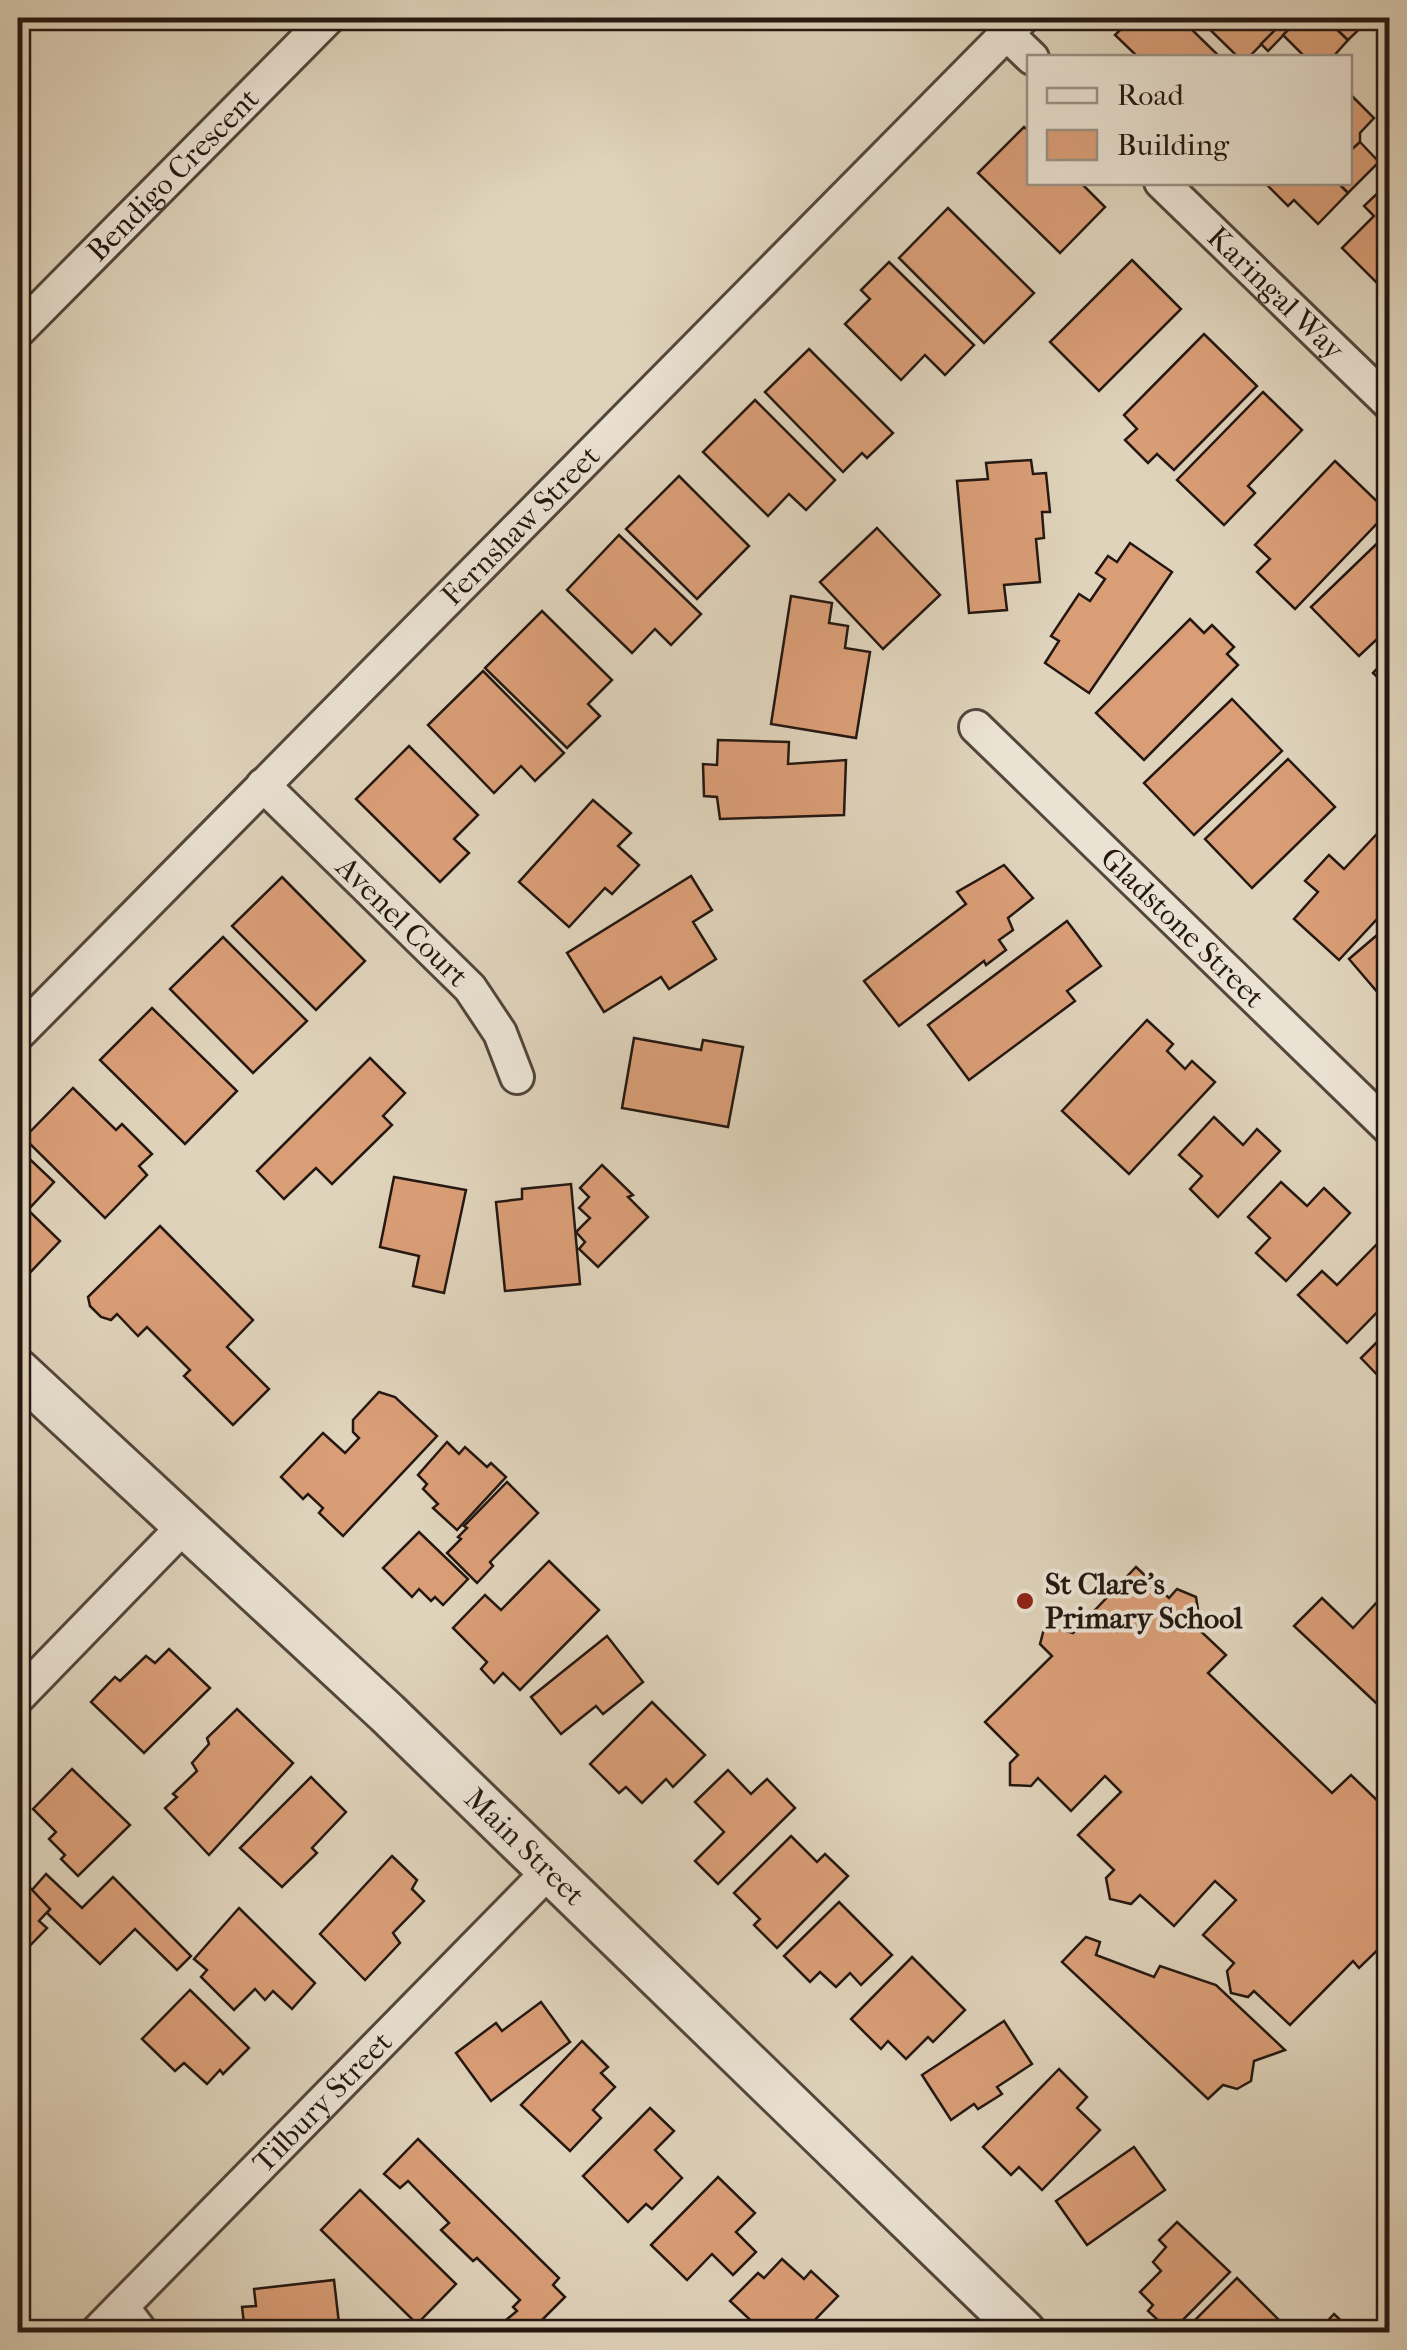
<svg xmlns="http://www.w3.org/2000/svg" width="1407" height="2350" viewBox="0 0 1407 2350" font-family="'IM FELL French Canon',serif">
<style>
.building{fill:#da9e77;stroke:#241711;stroke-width:2.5}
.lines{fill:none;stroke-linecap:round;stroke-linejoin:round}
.minor-casing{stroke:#53463c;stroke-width:38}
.tertiary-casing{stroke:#53463c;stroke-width:48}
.minor{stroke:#eae2d3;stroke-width:32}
.tertiary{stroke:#eae2d3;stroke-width:42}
.poi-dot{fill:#8f2418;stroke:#eae2d3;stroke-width:4}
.labels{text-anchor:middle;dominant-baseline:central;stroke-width:8;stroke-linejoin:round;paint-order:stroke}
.street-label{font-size:30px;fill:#241711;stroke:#eae2d3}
.poi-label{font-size:30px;font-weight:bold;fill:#241711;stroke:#eae2d3;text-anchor:start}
</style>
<rect width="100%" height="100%" fill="#dfd3bb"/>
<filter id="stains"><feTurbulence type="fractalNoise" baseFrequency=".002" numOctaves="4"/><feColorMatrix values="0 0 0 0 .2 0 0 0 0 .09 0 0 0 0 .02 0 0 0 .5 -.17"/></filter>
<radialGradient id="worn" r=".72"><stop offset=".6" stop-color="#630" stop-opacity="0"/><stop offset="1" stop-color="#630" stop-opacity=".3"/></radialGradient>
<g class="building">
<path d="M1132,18H1180L1221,58H1139L1115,35Z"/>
<path d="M1198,18H1287L1248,58H1239Z"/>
<path d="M1287,18H1300L1268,51L1261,44Z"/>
<path d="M1300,18H1325L1348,40L1332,58H1306L1283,35Z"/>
<path d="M1325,18H1371L1348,40Z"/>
<path d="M1350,94L1374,118L1360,133V142L1351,151Z"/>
<path d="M1024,127L1030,132V182H1080L1105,207L1060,253L978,173Z"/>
<path d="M1360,142L1379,162L1348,193L1337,182H1350V151Z"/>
<path d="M1264,182H1337L1348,193L1318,224L1294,200L1288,206Z"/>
<path d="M1383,188L1390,194L1389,295L1342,248L1374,216L1364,206Z"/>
<path d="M948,208L1034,293L984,343L899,258Z"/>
<path d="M1132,260L1181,309L1099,391L1050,342Z"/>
<path d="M889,262L974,345L945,375L925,355L901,380L845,324L870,299L861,290Z"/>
<path d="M1204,334L1257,386L1174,470L1157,454L1148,463L1125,440L1137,429L1124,415Z"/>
<path d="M809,349L893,433L867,458L862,453L843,472L765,392Z"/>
<path d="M1263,392L1302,430L1248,486L1255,493L1224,525L1177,480Z"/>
<path d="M755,400L835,480L806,510L789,494L768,516L703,452Z"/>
<path d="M1031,460L1033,474L1046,473L1050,512H1042L1044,538L1036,539L1040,582L1004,585L1007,610L969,613L957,481L988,479L986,463Z"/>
<path d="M1335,461L1388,512L1295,609L1257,572L1270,559L1255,545Z"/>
<path d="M679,476L749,546L697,599L626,529Z"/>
<path d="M877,528L940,595L883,649L820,582Z"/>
<path d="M1390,531V627L1359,656L1311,607Z"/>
<path d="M619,535L701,614L671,645L655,629L632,653L567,590Z"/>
<path d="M1130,543L1172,572L1089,693L1045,663L1059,641L1051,636L1079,594L1090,601L1105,579L1096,573L1108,556L1117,562Z"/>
<path d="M791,596L832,603L829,623L848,626L845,648L870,652L856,738L771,724Z"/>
<path d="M542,611L612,680L588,704L600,716L567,748L485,668Z"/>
<path d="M1190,619L1204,633L1212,625L1234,647L1227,654L1238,665L1144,760L1096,713Z"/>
<path d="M1390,655V689L1373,673Z"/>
<path d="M483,671L564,753L535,781L521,766L494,793L428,725Z"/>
<path d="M1232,699L1282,751L1194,835L1144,783Z"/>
<path d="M718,740L789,742L788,764L846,760L844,815L720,819L717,797L704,796L703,764L717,765Z"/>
<path d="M409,746L478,815L454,839L469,853L440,882L356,799Z"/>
<path d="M1288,759L1335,807L1252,888L1205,839Z"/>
<path d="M593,800L631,833L618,846L639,865L612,894L605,888L569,927L519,882Z"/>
<path d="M1388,822L1390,905L1339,960L1294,919L1318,892L1305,881L1329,855L1344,869Z"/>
<path d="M1004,865L1033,898L1008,918L1013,930L999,940L1006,950L986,965L984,961L899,1026L864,981L966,904L957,892Z"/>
<path d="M691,876L712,910L693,922L716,959L669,989L661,977L604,1012L567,953Z"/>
<path d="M282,877L365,961L316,1010L232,926Z"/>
<path d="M1067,921L1101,966L1067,991L1075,1001L969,1080L928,1025Z"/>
<path d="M1390,924V985L1379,994L1349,959Z"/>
<path d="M223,937L307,1021L253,1073L170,989Z"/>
<path d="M152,1008L237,1091L185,1144L100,1060Z"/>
<path d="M1147,1020L1173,1044L1167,1051L1185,1069L1192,1061L1215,1082L1129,1174L1062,1111Z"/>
<path d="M634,1038L701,1050L703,1040L743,1047L728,1127L622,1108Z"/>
<path d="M370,1058L405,1093L383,1116L392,1125L332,1184L316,1168L284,1199L257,1171Z"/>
<path d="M73,1088L116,1130L122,1124L152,1154L139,1166L147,1175L105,1218L24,1138Z"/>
<path d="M1214,1117L1243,1145L1257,1129L1280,1151L1218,1217L1190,1189L1202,1176L1179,1155Z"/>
<path d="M18,1148L54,1182L28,1210L60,1241L23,1280L18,1275Z"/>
<path d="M602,1165L633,1195L628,1197L648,1217L598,1267L579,1249L585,1242L576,1232L590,1218L579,1208L589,1197L580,1188Z"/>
<path d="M394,1177L466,1190L444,1293L413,1286L419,1256L380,1247Z"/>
<path d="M1281,1182L1307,1206L1324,1188L1350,1213L1286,1281L1256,1253L1270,1238L1248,1217Z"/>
<path d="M571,1184L580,1284L505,1291L496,1202L522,1199V1189Z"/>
<path d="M160,1226L253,1320L227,1347L269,1389L233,1425L184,1376L190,1370L147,1327L138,1336L117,1314L111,1320L101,1317L90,1306L88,1297Z"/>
<path d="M1380,1241L1390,1251V1299L1347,1343L1298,1295L1322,1271L1337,1285Z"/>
<path d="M1390,1329V1388L1361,1358Z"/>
<path d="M379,1392L395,1397L437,1436L343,1536L319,1513L323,1508L308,1494L303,1499L281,1477L323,1433L345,1453L359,1438L353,1432V1420Z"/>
<path d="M447,1442L459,1454L465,1447L487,1467L491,1463L506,1477L457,1530L433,1508L438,1504L423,1489L427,1484L418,1475Z"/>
<path d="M507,1482L538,1513L490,1562L493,1566L477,1583L447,1553L461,1539L458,1537L467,1528L464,1526Z"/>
<path d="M419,1532L468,1579L443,1605L435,1597L431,1601L419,1589L412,1597L383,1568Z"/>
<path d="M549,1561L599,1610L520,1690L503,1673L494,1683L481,1669L487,1662L453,1628L485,1595L501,1610Z"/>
<path d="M1136,1567L1169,1598L1177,1589L1196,1597L1199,1616L1192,1623L1226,1655L1208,1673L1332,1793L1351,1775L1385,1808L1390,1804V1922L1382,1930L1390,1938L1359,1968L1353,1961L1290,2025L1254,1991L1248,1997L1231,1993L1227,1971L1234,1963L1203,1935L1236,1900L1215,1881L1174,1926L1140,1895L1131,1904L1110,1899L1106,1878L1114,1870L1078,1835L1121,1792L1105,1776L1071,1811L1038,1778L1031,1786L1010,1785V1763L1018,1755L985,1722L1052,1656L1040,1644L1045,1625L1073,1633Z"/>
<path d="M1322,1598L1353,1628L1379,1600L1390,1610V1716L1294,1626Z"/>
<path d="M607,1636L643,1682L603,1714L596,1706L561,1734L531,1697Z"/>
<path d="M169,1649L210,1688L144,1753L91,1702L115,1677L120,1681L146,1656L155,1663Z"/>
<path d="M652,1702L705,1755L673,1787L666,1779L642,1803L626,1787L619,1793L590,1764Z"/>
<path d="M237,1709L293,1763L209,1855L165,1808L177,1797L173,1794L197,1771L192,1763L209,1744L207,1738Z"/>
<path d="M72,1769L130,1825L78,1876L61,1859L65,1855L49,1839L56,1832L33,1809Z"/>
<path d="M728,1770L751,1794L767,1779L795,1808L718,1884L695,1861L724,1832L695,1802Z"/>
<path d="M311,1777L346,1812L312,1848L317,1853L282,1887L240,1848Z"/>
<path d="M791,1836L817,1862L825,1854L848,1876L777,1948L754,1925L760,1919L734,1893Z"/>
<path d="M392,1856L417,1880L412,1889L424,1901L393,1933L400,1943L365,1980L320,1934Z"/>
<path d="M46,1874L82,1908L113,1877L191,1956L177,1970L135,1929L100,1964L47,1913L50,1909L32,1890Z"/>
<path d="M18,1875L50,1909L39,1921L47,1928L18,1958Z"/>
<path d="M839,1902L892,1955L861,1985L850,1973L836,1987L820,1972L810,1982L784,1956Z"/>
<path d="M239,1908L315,1983L292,2009L273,1991L265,2000L255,1989L234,2010L201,1977L207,1970L194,1959Z"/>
<path d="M1086,1937L1100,1942L1096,1955L1154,1977L1160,1966L1216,1985L1285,2050L1254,2061L1251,2081L1237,2089L1223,2085L1208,2099L1062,1962Z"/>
<path d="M912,1957L965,2010L933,2042L928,2037L906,2059L888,2041L881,2049L851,2019Z"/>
<path d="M190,1990L249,2048L223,2074L220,2070L207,2084L184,2063L175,2071L142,2039Z"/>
<path d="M541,2002L570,2042L491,2101L456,2053L496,2023L502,2031Z"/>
<path d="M1004,2021L1032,2064L997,2087L1002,2094L978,2109L974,2104L951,2120L922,2075Z"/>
<path d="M582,2041L608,2067L601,2073L615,2087L593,2110L601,2118L570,2151L521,2105Z"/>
<path d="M1059,2069L1087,2097L1077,2108L1100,2130L1042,2190L1019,2167L1011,2175L983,2147Z"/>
<path d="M650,2108L674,2131L655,2150L682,2178L652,2209L646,2204L628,2222L583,2176Z"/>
<path d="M418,2139L559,2278L553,2285L565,2297L530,2332H519L506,2320L517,2311L513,2307L520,2300L477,2258L473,2261L441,2230L449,2223L408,2181L400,2188L384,2174Z"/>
<path d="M1134,2147L1165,2190L1087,2245L1056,2201Z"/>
<path d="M718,2177L755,2213L736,2232L756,2252L733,2275L712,2254L687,2280L651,2245Z"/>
<path d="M360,2190L456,2284L417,2324L321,2230Z"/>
<path d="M1177,2222L1230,2272L1171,2332L1148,2311L1153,2305L1140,2292L1161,2271L1153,2262L1166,2247L1159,2240Z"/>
<path d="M782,2259L804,2279L811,2271L838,2296L803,2332H763L730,2301L758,2273L764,2278Z"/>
<path d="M1237,2278L1288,2329L1284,2332H1183Z"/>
<path d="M334,2280L340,2332H245L242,2307L256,2306L254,2289Z"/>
<path d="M1334,2314L1353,2332H1317Z"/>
</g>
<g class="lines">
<g class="minor-casing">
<g id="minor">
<path d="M1006,33L1032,58"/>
<path id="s1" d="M1161,182L1390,404"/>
<path id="s2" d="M18,331L328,18"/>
<path id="s3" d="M976,727L1390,1129"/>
<path id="s4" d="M263,785L470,988L500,1033L517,1077"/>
<path id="s5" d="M18,1034L1022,18"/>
<path d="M18,1697L185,1525"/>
<path d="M122,2307L141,2332"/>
<path id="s6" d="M97,2332L550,1870"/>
</g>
</g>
<g class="tertiary-casing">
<g id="tertiary">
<path id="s7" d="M18,1371L387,1713L1024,2332"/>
</g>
</g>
<use href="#minor" class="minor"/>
<use href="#tertiary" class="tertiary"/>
</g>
<circle class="poi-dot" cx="1025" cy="1601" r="10"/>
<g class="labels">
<g class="street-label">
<text stroke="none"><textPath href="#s2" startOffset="220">Bendigo Crescent</textPath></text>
<text stroke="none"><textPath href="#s1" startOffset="160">Karingal Way</textPath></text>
<text stroke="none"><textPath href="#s5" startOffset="715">Fernshaw Street</textPath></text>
<text stroke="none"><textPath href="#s4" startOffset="195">Avenel Court</textPath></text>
<text stroke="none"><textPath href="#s3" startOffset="288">Gladstone Street</textPath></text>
<text stroke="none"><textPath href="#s7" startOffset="695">Main Street</textPath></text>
<text stroke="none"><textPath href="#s6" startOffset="322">Tilbury Street</textPath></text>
</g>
<g class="poi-label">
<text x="1045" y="1584">St Clare's<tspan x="1045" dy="34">Primary School</tspan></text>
</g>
</g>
<rect width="1407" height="2350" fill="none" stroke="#dfd3bb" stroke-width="60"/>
<rect x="20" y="20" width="1367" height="2310" fill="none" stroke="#241711" stroke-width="5"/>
<rect x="30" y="30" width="1347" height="2290" fill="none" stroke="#241711" stroke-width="2.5"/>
<rect x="1027" y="55" width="325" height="130" fill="#eae2d3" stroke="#9b9185" stroke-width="2.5"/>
<rect x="1047" y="88" width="50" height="15" fill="#eae2d3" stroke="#9b9185" stroke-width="2.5"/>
<text x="1117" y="105" font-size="30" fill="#241711">Road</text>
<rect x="1047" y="130" width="50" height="30" fill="#da9e77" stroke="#9b9185" stroke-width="2.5"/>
<text x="1117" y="155" font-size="30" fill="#241711">Building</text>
<rect width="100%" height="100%" filter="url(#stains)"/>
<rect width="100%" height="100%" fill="url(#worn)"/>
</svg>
